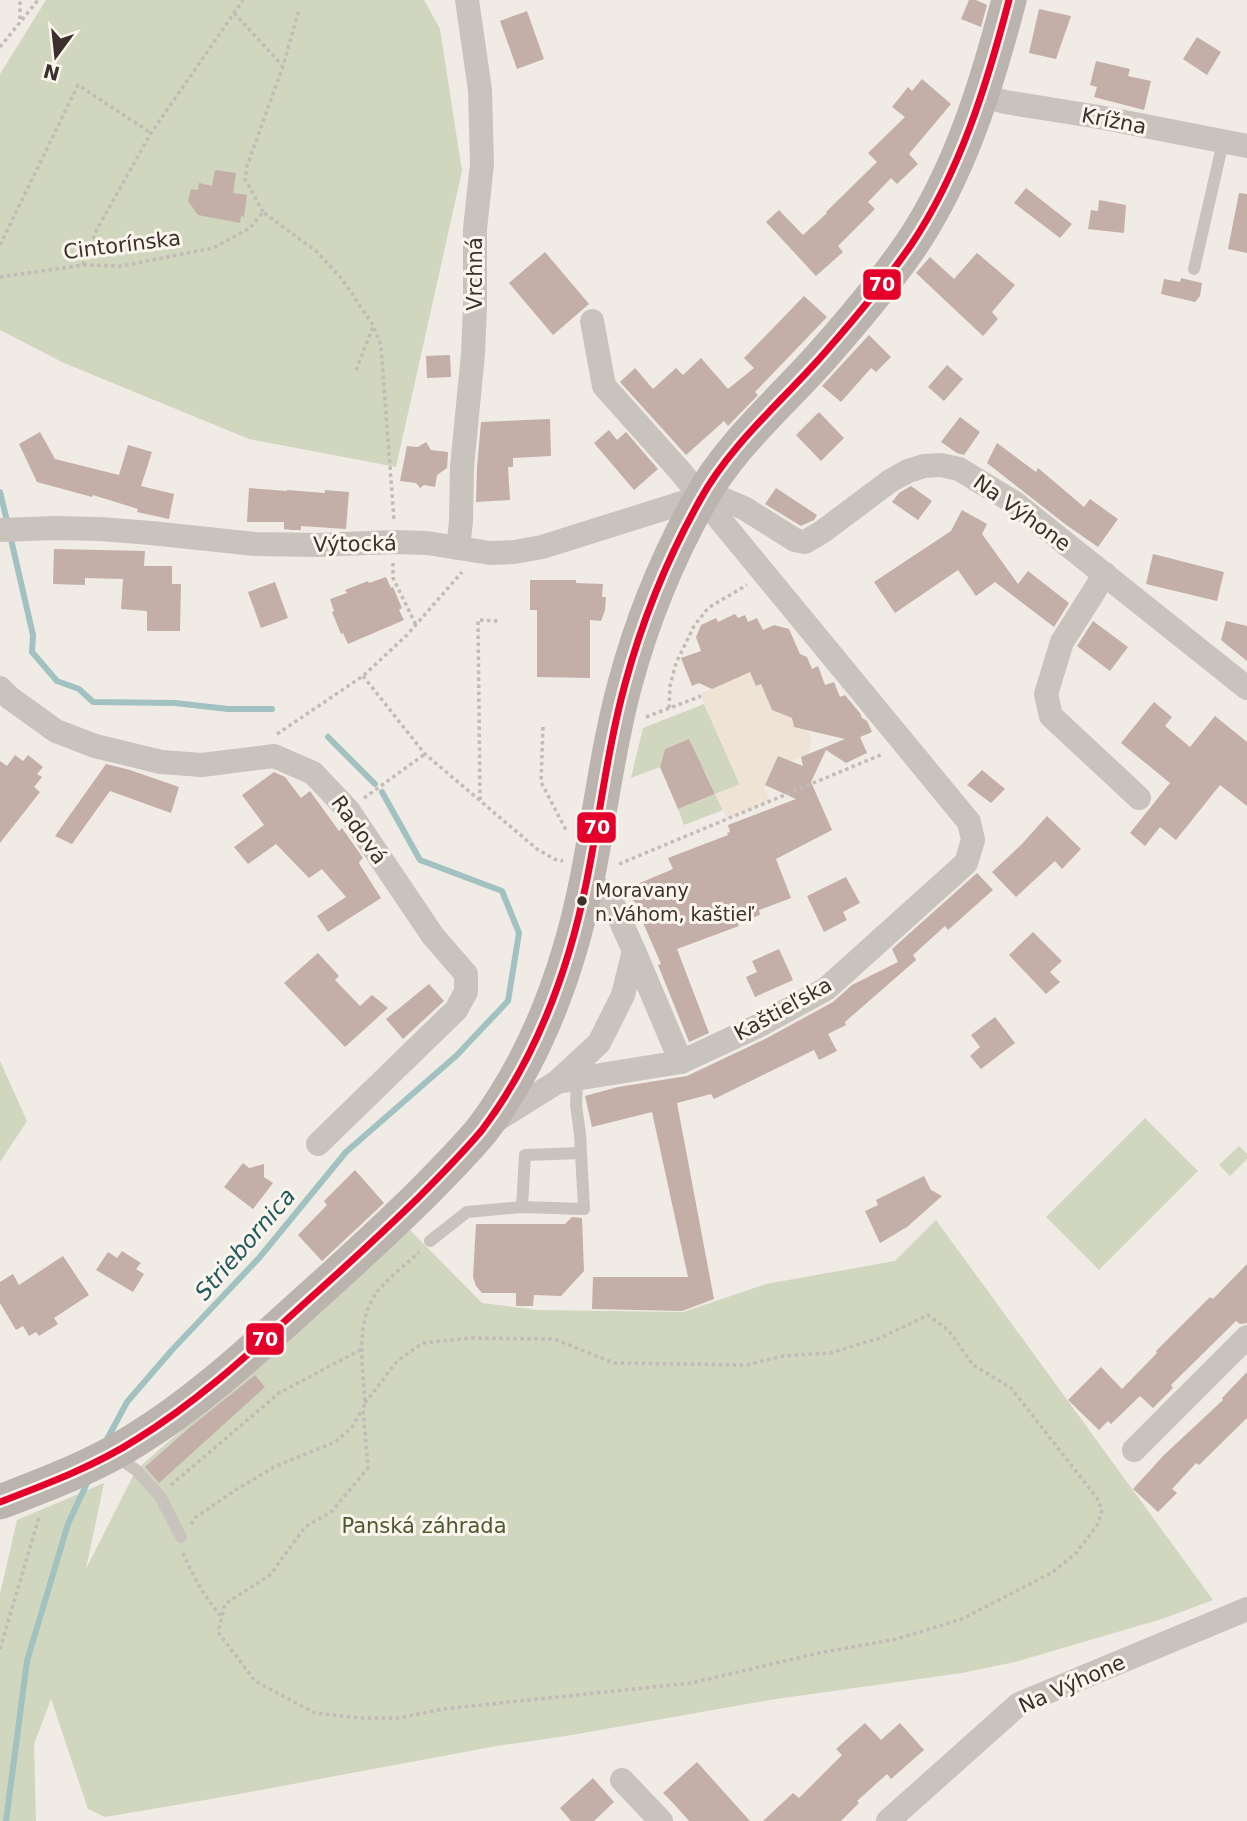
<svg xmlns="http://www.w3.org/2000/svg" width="1247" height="1821" viewBox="0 0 1247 1821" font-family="'DejaVu Sans',sans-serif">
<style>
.green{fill:#d1d6bf}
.plaza{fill:#eee3d5}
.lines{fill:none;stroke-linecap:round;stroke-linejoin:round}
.stream{stroke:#a1c2c1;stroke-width:6}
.building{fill:#c3afa7}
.path{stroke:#c2bbb6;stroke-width:3.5;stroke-dasharray:3.5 3.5;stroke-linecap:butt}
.service{stroke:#c9c3be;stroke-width:12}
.minor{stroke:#c9c3be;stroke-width:24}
.secondary{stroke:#bab3ae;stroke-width:35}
.bus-1-casing{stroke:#fbf5ee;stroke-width:12}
.bus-1{stroke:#e4002b;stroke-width:7}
.bus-dot{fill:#3b302b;stroke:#fbf5ee;stroke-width:2.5}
.labels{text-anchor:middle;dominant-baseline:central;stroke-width:6;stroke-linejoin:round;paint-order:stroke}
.bus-label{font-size:19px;fill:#3b302b;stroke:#fbf5ee;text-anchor:start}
.street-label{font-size:21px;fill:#3b302b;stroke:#fbf5ee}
.park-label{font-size:21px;fill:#4a5a2e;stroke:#fbf5ee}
.water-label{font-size:23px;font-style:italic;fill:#1f5a5e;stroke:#fbf5ee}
.line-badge{stroke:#fbf5ee;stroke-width:2.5}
.badge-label{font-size:19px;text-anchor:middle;font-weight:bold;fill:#fff}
</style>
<rect width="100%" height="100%" fill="#f0ebe5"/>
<g class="green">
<path d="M46,0H424L440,29L462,171L396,467L249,439L64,363L0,330V74Z"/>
<path d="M704,704L740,785L715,794L723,810L684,825L678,809L715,794L705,771L699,773L696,755L689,739L665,749L660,767L631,778L643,728Z"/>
<path d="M0,1061L27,1121L0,1162Z"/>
<path d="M1145,1118L1198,1171L1099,1270L1046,1217Z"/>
<path d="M1239,1146L1247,1154V1159L1230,1176L1219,1165Z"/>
<path d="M936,1220L1213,1600L1165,1618L1015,1662L962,1673L776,1699L566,1736L497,1746L217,1798L105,1817L88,1809L51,1699L34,1744L36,1821H0V1594L17,1520L104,1483L86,1569L136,1470L410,1230L482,1303L537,1310L683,1312L766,1284L895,1261Z"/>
</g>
<path class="plaza" d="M750,672L756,686L761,684L772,710L792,718L794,727L807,730L812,740L808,754L790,761L778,756L764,788L770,800L727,819L715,794L740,784L700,694Z"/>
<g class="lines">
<g class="stream">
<path d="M0,492L8,525"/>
<path d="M10,535L33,635L32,652L57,681L79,689L93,702L175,703L228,709H272"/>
<path d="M328,737L375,784"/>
<path d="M105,1443L127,1402L172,1350L259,1258L346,1152L456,1056L508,1001L519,933L502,891L420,860L382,792"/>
<path d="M6,1821L27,1661L68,1524L88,1481"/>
</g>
</g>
<g class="building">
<path d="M969,0H976L987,5L981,27L961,19Z"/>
<path d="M1039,9L1071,16L1056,59L1029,53Z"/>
<path d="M527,11L544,59L517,69L500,21Z"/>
<path d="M1197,37L1221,52L1207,75L1183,59Z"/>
<path d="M1096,61L1130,69L1128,76L1151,81L1144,110L1094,97L1097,87L1090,85Z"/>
<path d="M922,79L951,104L909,154L918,164L897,184L891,178L868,202L875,209L838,246L843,252L816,276L766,222L779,210L803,235L827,213L826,212L877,162L868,153L905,117L892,107L908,87L912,91Z"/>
<path d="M215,170L236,173L233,193L247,195L244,217L241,216L240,223L198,215L188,201L191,189L198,190L199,183L212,186Z"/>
<path d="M1026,188L1072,224L1060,238L1014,203Z"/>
<path d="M1239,193L1247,194V253L1228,249Z"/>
<path d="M1099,200L1126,205L1124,233L1088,229L1091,210L1098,211Z"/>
<path d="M545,252L589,304L553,335L509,283Z"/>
<path d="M977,253L1015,285L992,312L998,319L983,336L916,273L930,257L954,279Z"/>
<path d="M1181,278L1202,283L1200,296L1195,302L1161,294L1164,279L1180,282Z"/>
<path d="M804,296L827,317L755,392L758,395L728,426L724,421L686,455L620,382L635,368L653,389L676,368L683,375L701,358L728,389L754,368L744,358Z"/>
<path d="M869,335L891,357L876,372L871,368L841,402L822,386Z"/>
<path d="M450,355L451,377L427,378L426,356Z"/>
<path d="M947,365L963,379L944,401L928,387Z"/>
<path d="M819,412L844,438L821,461L796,435Z"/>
<path d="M960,417L980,432L964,455L957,453L941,442Z"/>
<path d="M550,419L551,456L513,458V467H508L510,500L476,502L477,468L481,422Z"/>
<path d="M609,430L617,440L626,432L658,469L634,490L594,443Z"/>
<path d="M40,432L55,459L119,475L128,445L152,452L141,486L174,494L169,519L137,512L138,509L93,495L92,497L37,482L19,444Z"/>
<path d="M426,442L431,450L448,452L447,468L437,475L435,487L424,485L420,488L416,483L400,481L407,446L418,447Z"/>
<path d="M997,443L1036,472L1038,468L1084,507L1090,499L1118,519L1098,547L1065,524L987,463Z"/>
<path d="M911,486L932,501L918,520L892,502L899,493Z"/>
<path d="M249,488L287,491V490L325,493V490L349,492L346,529L301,526V530H292L284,529V522H247Z"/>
<path d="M776,488L817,515L814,520L801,526L765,504Z"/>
<path d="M962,510L987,524L982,534L1018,584L1028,571L1069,603L1054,627L995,582L976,596L958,570L895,613L874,582L951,531Z"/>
<path d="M54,549L145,551L144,566H172V584H181L180,631H147V611L121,609L123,579L85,578V585L53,584Z"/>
<path d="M1153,554L1224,572L1217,601L1146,584Z"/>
<path d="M386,577L391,588L393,587L402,608L399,610L404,620L348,644L343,633L341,634L332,612L334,611L330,599L347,593L345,590L368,581L369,583Z"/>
<path d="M530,580H576V583L603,584L602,597H606L605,610L601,621L590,620V678L537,677V610H530Z"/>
<path d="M275,582L288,618L261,628L248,592Z"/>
<path d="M735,614L738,618L745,615L748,622L757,618L763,630L774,625L789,629L800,654L807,657L812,669L818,666L825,685L834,682L840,697L845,695L860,713L862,718L867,721L872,732L860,737L867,753L846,763L826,750L811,782L832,830L776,859L791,898L759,910L760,915L738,923L739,926L677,949L709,1033L689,1042L658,965L661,964L628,888L673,869L668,858L728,835L727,833L730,832L728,825L796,799L765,785L778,756L803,766L801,757L845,739L794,727L792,718L772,710L761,684L756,686L750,672L712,689L699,683L692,686L681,658L701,651L696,637L701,625L716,618L718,622Z"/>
<path d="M1093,621L1128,647L1110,671L1077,646Z"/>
<path d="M1226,621L1247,626V661L1221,640Z"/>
<path d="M1154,702L1172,717L1165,726L1190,747L1215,716L1247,742V806L1220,785L1176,840L1160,827L1145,846L1130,833L1170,783L1121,743Z"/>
<path d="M689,739L715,794L678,809L660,767L665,749Z"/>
<path d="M15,755L23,761L28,755L43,767L37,774L42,777L34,787L40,792L0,843V761L7,766Z"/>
<path d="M106,764L130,770L179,787L171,813L110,791L72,844L55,836Z"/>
<path d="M982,770L1005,789L991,803L967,785Z"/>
<path d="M274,772L285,777L301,798L310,791L339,831L342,828L363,858L359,862L360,865L381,898L328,932L317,916L346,897L322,869L309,878L276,844L248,864L234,847L264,825L242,795Z"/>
<path d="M1047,816L1081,849L1062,869L1055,861L1016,897L992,872L1022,844Z"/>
<path d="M977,873L993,890L948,930L945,926L913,955L916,960L845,1022L846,1025L828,1034L837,1051L819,1060L814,1050L714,1099L711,1094L677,1103L714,1299L682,1311L592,1309L593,1277H688L652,1112L592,1127L585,1096L618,1087L687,1076L767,1038L833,1002L852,985L898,962L892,949Z"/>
<path d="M846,877L860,903L843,912L847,920L824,932L807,896Z"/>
<path d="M1033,932L1062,961L1050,972L1060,982L1046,994L1009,955Z"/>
<path d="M779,949L793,980L755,997L746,977L757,972L752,961Z"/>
<path d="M318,953L339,976L335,980L360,1006L372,995L388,1008L345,1047L284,983Z"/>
<path d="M429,984L444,1001L403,1039L386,1019Z"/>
<path d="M995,1017L1015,1043L981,1069L970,1056L980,1047L971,1035Z"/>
<path d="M243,1163L249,1168L264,1164V1177L273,1183L253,1209L224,1187Z"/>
<path d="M355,1170L384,1203L322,1261L298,1235L327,1205L324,1201Z"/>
<path d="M924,1176L931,1190L942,1196L907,1227L880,1243L865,1211L878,1205L876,1200Z"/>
<path d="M572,1217L582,1218L584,1271L561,1296L534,1295L533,1306H516V1293H482L476,1286L473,1277L476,1224H565Z"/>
<path d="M122,1251L141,1263L136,1269L144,1274L133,1292L96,1270L108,1252L117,1258Z"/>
<path d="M63,1256L89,1295L54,1318L58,1324L39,1336L36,1332L29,1336L23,1326L16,1330L0,1303V1282L13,1274L19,1285Z"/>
<path d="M1247,1264V1323L1240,1324L1236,1321L1171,1385L1173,1388L1153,1408L1140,1396L1111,1424L1108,1421L1099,1430L1068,1400L1101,1367L1122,1389L1157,1353L1156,1351L1210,1297L1213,1299Z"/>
<path d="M1247,1372V1418L1199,1465L1196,1463L1172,1489L1177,1493L1158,1512L1133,1489L1164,1455L1223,1400L1222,1398Z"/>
<path d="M255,1375L265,1387L159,1483L145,1467L189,1428Z"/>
<path d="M865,1723L881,1740L900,1723L924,1750L891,1779L887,1774L857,1801L859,1803L841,1821H763L793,1793L799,1798L842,1755L836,1749Z"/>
<path d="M697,1762L750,1821H689L674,1804L663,1793Z"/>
<path d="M593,1778L614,1802L594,1821H571L560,1808Z"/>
</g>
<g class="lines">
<g class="path">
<path d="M234,13L282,65"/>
<path d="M20,19V0"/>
<path d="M0,47L38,0"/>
<path d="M263,212L245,179L247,166L283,66L299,10"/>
<path d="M0,245L78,85L151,133"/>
<path d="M83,265L96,231L151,133L243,0"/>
<path d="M0,277L83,265L122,266L213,248L250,228L263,212L317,252L342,279L373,325L381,346L394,520"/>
<path d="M356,370L373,327"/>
<path d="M393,563V578L416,625"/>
<path d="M363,676L425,754L537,849L554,859L563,861"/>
<path d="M669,708L670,686L676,663L694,626L708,608L747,585"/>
<path d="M646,717L701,696"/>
<path d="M543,727L541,782L567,832"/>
<path d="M277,734L363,676L407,635L462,572"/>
<path d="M364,798L425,754"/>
<path d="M480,800L478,620L498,621"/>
<path d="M619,864L883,754"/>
<path d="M365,1403L397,1361L423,1343L469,1338L554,1339L614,1363L746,1365L783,1356L830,1353L880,1338L928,1315L949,1331L973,1365L1011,1388L1097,1498L1102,1510L1098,1524L1076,1553L1053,1572L962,1619L897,1639L819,1653L691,1683L443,1709L399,1718H362L315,1713L255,1681L218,1632L225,1604L270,1575L305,1527L331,1512L368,1468L363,1409L365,1403C363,1367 355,1326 375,1295C382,1283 408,1263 419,1252"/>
<path d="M171,1485L279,1393L362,1349"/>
<path d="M191,1524L196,1517L237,1489L274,1467L335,1442L352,1427L362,1410"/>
<path d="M183,1553C193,1576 205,1598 222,1617"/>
<path d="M0,1649L39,1517"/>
</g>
<g class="service">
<path d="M1194,269L1223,142"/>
<path d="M522,1207L525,1155L581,1153"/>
<path d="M430,1241L467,1212L522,1207L584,1209L580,1134L576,1105L577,1080"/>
<path d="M116,1456L136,1470L160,1496L181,1537"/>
</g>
<g class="minor">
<path d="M981,95L1005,102L1099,117L1247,146"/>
<path d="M0,530L55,528L100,529L151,533L255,544L316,545L394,542L427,543L490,553L514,552L542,547L701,497H718L744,508L795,540L805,542L822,532L890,481L908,471L924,466L941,465L959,469L1015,503L1247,688"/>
<path d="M458,548L461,521L462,467L473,354L475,307V229L482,164L480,90L467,0"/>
<path d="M1105,574L1062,642L1046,694L1051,716L1139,798"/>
<path d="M0,688L10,698L56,731L95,746L161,762L202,765L274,756L313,773L348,810L433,936L466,974V992L456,1010L318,1144"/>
<path d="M634,951L681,1062"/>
<path d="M557,1082L599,1043L623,995L634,951L614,906L588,877"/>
<path d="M492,1123L557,1082L681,1062L760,1025L826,989L966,863L973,840L969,822L680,471L604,386L592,321"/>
<path d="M1134,1450L1247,1337"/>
<path d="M622,1780L661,1821"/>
<path d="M888,1821L1019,1704L1247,1609"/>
</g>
<path class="secondary" d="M0,1502C47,1484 95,1466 137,1439C199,1401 253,1350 306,1302C344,1268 381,1234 417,1199C439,1177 462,1154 482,1130C522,1077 550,1015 569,952C596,864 601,772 625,684C642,621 668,557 700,500C731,443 786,398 828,349C857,316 886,281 911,245C960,172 987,84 1009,0"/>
<g class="bus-1-casing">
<path id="bus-1" d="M0,1502C47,1484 95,1466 137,1439C199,1401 253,1350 306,1302C344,1268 381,1234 417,1199C439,1177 462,1154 482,1130C522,1077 550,1015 569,952C596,864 601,772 625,684C642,621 668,557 700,500C731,443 786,398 828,349C857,316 886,281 911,245C960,172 987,84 1009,0"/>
</g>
<use href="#bus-1" class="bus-1"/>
</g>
<circle class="bus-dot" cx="582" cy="901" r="6"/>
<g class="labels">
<g class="bus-label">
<text x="595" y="890">Moravany<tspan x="595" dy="24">n.Váhom, kaštieľ</tspan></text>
</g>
<g class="street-label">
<text transform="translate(1114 121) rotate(11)">Krížna</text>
<text transform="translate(122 245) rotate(-7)">Cintorínska</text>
<text transform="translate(475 274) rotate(-90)">Vrchná</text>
<text transform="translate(1022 513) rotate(36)">Na Výhone</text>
<text transform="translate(355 544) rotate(-1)">Výtocká</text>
<text transform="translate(359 830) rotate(54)">Radová</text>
<text transform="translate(783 1009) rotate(-29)">Kaštieľska</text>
<text transform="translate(1072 1684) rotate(-24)">Na Výhone</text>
</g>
<g class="park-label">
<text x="424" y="1526">Panská záhrada</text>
</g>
<g class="water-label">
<text transform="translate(245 1244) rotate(-49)">Striebornica</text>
</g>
</g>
<g class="line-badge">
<rect x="862" y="268" width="40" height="33" rx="7" fill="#e4002b"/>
<rect x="576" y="811" width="41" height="33" rx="7" fill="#e4002b"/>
<rect x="245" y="1322" width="40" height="34" rx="7" fill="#e4002b"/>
</g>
<g class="badge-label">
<text x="882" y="291">70</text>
<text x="597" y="834">70</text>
<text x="265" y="1346">70</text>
</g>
<g transform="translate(56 56) rotate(195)" stroke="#fbf5ee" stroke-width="5" paint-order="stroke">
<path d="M0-5L12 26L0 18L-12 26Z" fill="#3b302b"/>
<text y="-10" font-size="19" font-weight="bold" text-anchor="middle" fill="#3b302b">N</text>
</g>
</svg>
